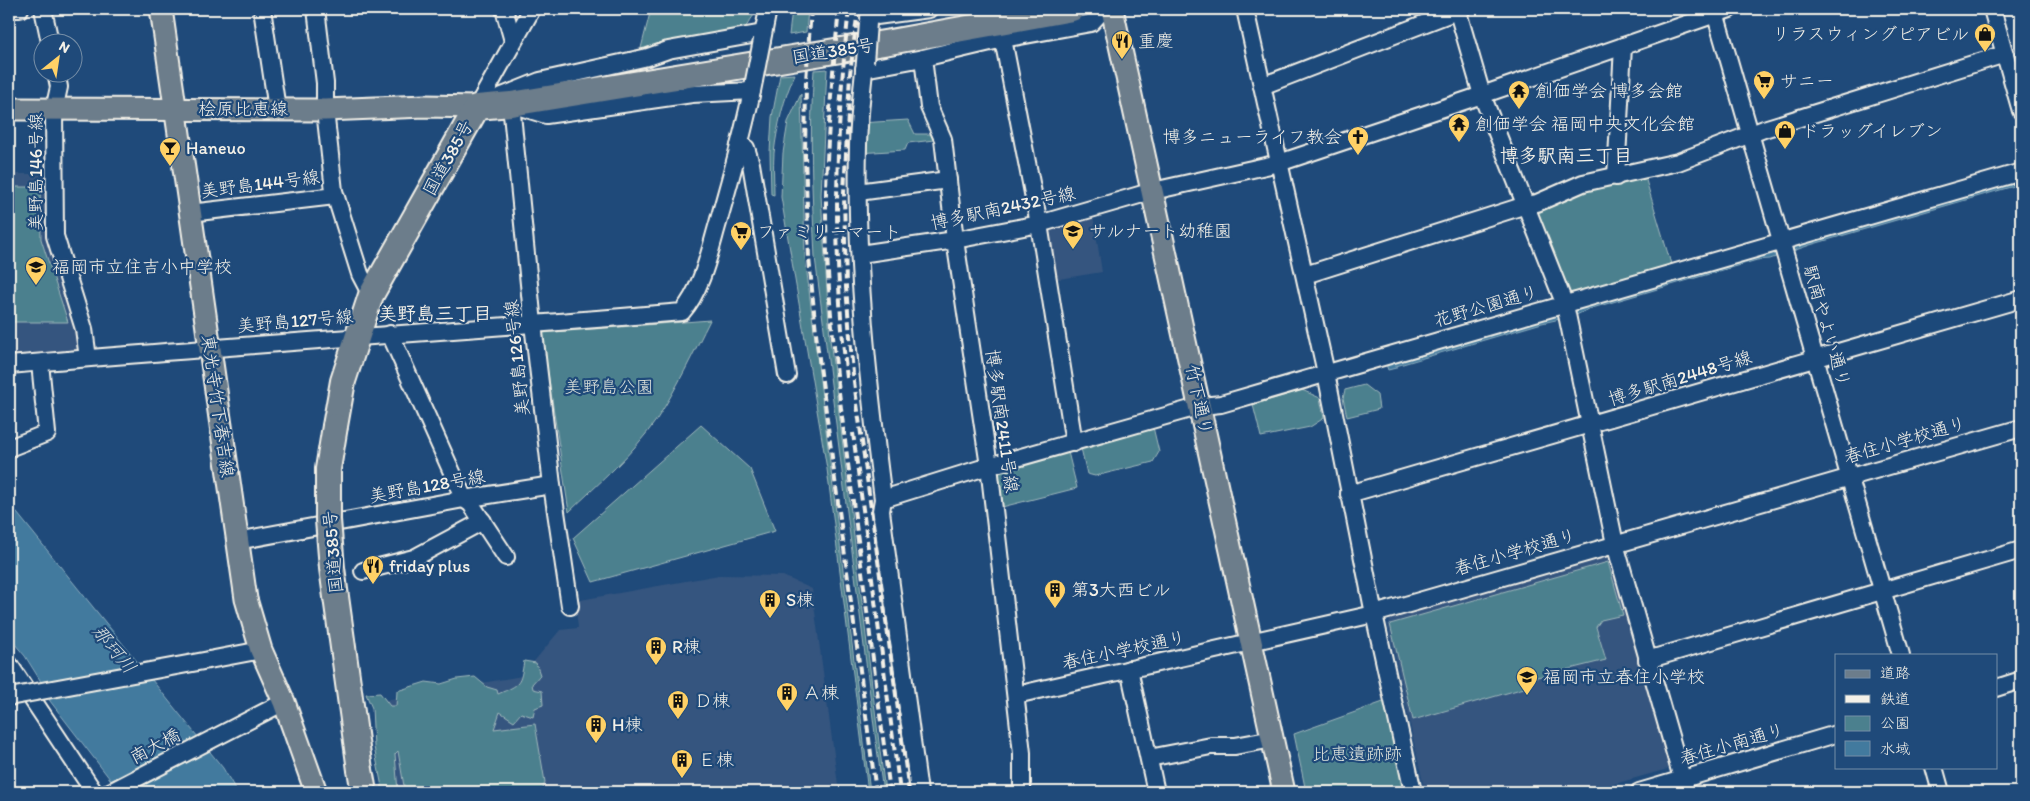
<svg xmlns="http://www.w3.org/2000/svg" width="2030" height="801" viewBox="0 0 2030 801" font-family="Itim,'Klee One',sans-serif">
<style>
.built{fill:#35557f}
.green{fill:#4b808e;stroke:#a0b8bb}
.water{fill:#427a9e;stroke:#89aabc}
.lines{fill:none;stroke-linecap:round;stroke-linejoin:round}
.minor-casing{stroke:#f4f1e8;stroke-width:20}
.major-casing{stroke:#f4f1e8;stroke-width:25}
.highway-casing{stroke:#f4f1e8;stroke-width:28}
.minor{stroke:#1f4a7a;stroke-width:16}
.major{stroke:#6c7d8b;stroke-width:21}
.highway{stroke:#6c7d8b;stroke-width:24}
.rail{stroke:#f4f1e8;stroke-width:4;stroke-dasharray:8 4;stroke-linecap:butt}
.minor-bridge-casing{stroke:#f4f1e8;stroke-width:20;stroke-linecap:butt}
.highway-bridge-casing{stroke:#f4f1e8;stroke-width:28;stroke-linecap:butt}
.minor-bridge{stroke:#1f4a7a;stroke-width:16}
.highway-bridge{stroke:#6c7d8b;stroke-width:24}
.labels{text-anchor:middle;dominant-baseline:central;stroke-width:4.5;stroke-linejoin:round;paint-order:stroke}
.poi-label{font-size:18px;fill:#f4f1e8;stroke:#1f4a7a;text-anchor:start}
.street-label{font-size:18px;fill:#f4f1e8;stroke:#1f4a7a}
.park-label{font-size:18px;fill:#dbe0da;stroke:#1f4a7a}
.neighbourhood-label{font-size:19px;font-weight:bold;fill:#f4f1e8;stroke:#1f4a7a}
.water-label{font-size:19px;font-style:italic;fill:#d9dfdd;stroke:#1f4a7a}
</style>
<rect width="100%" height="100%" fill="#1f4a7a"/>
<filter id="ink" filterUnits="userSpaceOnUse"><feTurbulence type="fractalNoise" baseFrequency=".02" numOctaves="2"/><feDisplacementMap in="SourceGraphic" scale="10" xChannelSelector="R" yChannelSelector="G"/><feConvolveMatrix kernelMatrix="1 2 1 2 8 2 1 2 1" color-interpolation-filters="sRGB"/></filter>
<g filter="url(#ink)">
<g class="built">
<path d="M9,174H48L77,331L79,353L9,360Z"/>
<path d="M1093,215L1102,272L1053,280L1046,227Z"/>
<path d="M1605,556L1610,559L1671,768L1586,792H1425L1388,625L1391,618Z"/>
<path d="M719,575L783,576L812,589L839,792H392L379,701L522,676L560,630L578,628L575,601Z"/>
</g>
<g class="green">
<path d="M651,9H758L745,28L681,43L639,56Z"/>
<path d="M792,9H808L806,32L789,35Z"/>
<path d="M827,69L821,195L830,339L885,792H883L875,734L815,257C812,195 809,132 814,70Z"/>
<path d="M795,74C784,97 777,127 774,153C773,167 774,181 774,195L771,194L770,152L772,117L780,75Z"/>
<path d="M801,94L805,257L870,792H868L827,469L781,197L783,153L788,122Z"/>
<path d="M908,120L915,134H932L934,140L908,143L905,150L858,153L860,123Z"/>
<path d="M1645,177L1671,264C1655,269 1577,296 1567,292L1537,214L1539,209L1584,188Z"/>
<path d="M9,187H40L41,239L68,322H9Z"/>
<path d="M710,320C693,354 677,388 657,419C633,454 600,482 569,512L542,333Z"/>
<path d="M1364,385L1377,395L1379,409L1347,417L1343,398L1345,390Z"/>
<path d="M1302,390L1320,398L1324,418L1310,427L1261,437L1253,405Z"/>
<path d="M701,425L750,469L775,531L593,582L573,538Z"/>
<path d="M1153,427L1159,452L1153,462L1095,476L1087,474L1081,448Z"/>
<path d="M1068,452L1077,488L1002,507L997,476L1000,471Z"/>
<path d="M1608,562L1623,615L1601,620L1596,627L1606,660L1529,679L1531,686L1413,720L1390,624Z"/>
<path d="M524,661L536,663L540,675L532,684L533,689L542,691L543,705L535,708L533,717L521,713L514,721L500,712L494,729L535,724L545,782L542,792H405L398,751L395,754L398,792H383L374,747L372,708L366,694L380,693L390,706H396L397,691L426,682L441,684L457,679L475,677L487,687L497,690L498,694C521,684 520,685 524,661Z"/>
<path d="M1386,701L1406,792H1306L1294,734Z"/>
</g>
<g class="water">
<path d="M2021,181V184L1810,245L1770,259L1757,260L1589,309L1574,316L1542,323L1396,366V368L1388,370L1386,364Z"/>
<path d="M9,503L223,768L237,792H120L50,701L40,680L25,656L9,637Z"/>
</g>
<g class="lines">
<g class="minor-casing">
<g id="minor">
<path d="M9,9H20"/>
<path d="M43,9L50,42"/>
<path d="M262,9L277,109"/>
<path d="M316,9L325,83V110L334,191L360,274L371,295"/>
<path d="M504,9L513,41"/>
<path d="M1245,9L1326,373L1374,614L1413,792"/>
<path d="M1457,9L1482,95L1565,305L1615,544L1686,792"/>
<path d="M1714,9L1901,655"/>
<path d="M1992,9L2021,111"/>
<path d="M869,17L929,9"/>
<path d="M1003,39L1039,224L1074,443"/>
<path d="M762,40L768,9"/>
<path d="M923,58L929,107L943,139L955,240L989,466L1022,753V792"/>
<path d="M865,62C862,89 859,117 858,145C855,264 868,382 883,499L881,511L919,792"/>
<path d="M864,69L923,58L1003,39L1091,23L1104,9"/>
<path d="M56,72L59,87L54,110L55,236L84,329L88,358"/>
<path d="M1262,86L1462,9"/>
<path d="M495,99L540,81L648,57L668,50L763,33"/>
<path d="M477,107L532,9"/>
<path d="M739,146L746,148L751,164L787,375"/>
<path d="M1616,177L1623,46"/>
<path d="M858,192L948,180"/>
<path d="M190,213L335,196"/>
<path d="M860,254L955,240L1039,224L1153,191L1279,163L1482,95L1730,9"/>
<path d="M1305,275L1526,205L1537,203L1583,183L1678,162L1764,129L2005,54"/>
<path d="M390,334L464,499L471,504L506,557"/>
<path d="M9,365C233,345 458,331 682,312C702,290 710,250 718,223C731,176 745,129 754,81"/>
<path d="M9,448L47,433L40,363"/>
<path d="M1349,494L2021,299"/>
<path d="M883,499L989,466L1201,406L1221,404L2021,172"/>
<path d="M237,541L464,499L552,485"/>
<path d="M363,571L414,558L483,521"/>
<path d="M570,606L552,485L533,324L511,104L546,115L692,94L752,91"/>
<path d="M209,660L261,650"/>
<path d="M1647,660L2021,550"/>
<path d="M9,664L94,792"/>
<path d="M1129,669L1156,792"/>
<path d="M1996,688L2021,680"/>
<path d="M1016,695L1374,614L2021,428"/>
<path d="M1149,758L1211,746H1235L1273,739"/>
<path d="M1934,767L1941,792"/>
<path d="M110,792L284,702"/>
<path d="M1639,792L1836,734"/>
</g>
</g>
<g class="major-casing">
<g id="major">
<path d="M161,9L246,599L261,650L284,702L316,792"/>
<path d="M1112,9L1284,792"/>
<path d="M9,109L325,110L425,106L477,107"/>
</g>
</g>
<g class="highway-casing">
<g id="highway">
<path d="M335,426L343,381L371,295L477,107L511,104L890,42L1072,9"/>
<path d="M360,770L364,792"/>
</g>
</g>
<use href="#minor" class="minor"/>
<use href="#major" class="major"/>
<use href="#highway" class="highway"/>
<g class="rail">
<path d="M811,9L806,81L805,156L809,258L817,343L876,792"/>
<path d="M839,9C833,70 827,132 826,194C825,294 839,395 852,494C865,593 877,693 890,792"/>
<path d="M858,9L850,74L844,193L846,287L853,374L909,792"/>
<path d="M847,378C832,255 835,132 849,9"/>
<path d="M853,433L900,792"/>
</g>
<g class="minor-bridge-casing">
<g id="minor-bridge">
<path d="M865,62L868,23"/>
<path d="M754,81L762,40"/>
<path d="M9,697L209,660"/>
</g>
</g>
<g class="highway-bridge-casing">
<path id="highway-bridge" d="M335,426L328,469V520L332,568L360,770"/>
</g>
<use href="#minor-bridge" class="minor-bridge"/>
<use href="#highway-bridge" class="highway-bridge"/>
</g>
</g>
<defs>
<g id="shop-pin" transform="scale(1.125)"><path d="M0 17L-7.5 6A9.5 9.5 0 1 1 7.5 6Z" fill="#ffd166" stroke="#1f4a7a"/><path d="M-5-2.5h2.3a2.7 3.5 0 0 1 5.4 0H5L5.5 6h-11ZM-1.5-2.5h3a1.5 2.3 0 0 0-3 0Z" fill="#111"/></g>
<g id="restaurant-pin" transform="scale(1.125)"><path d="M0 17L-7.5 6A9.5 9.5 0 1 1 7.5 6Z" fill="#ffd166" stroke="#1f4a7a"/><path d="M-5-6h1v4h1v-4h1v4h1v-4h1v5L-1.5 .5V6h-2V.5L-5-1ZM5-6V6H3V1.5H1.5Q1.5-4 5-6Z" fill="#111"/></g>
<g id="supermarket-pin" transform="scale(1.125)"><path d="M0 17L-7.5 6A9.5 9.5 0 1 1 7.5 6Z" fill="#ffd166" stroke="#1f4a7a"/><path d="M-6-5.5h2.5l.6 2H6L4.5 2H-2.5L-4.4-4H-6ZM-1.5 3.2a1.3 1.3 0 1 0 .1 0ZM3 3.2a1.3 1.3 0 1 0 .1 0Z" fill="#111"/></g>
<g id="temple-pin" transform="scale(1.125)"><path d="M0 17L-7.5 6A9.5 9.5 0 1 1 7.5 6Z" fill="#ffd166" stroke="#1f4a7a"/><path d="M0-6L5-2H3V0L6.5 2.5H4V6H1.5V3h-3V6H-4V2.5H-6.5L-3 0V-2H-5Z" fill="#111"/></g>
<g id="church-pin" transform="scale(1.125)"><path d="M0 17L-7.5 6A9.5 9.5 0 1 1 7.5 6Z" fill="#ffd166" stroke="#1f4a7a"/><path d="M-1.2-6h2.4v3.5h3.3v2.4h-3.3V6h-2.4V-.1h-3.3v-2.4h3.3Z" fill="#111"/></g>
<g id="bar-pin" transform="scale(1.125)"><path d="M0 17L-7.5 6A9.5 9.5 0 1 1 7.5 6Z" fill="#ffd166" stroke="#1f4a7a"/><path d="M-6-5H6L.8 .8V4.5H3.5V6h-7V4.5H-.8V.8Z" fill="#111"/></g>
<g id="school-pin" transform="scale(1.125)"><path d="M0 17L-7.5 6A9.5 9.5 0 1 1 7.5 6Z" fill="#ffd166" stroke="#1f4a7a"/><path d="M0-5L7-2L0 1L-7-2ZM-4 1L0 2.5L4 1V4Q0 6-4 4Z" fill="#111"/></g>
<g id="building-pin" transform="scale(1.125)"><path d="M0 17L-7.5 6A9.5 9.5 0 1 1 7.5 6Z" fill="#ffd166" stroke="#1f4a7a"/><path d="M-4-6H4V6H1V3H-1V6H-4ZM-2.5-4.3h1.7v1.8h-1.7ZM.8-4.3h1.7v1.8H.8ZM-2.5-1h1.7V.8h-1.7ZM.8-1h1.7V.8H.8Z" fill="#111"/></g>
</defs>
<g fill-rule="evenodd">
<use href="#shop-pin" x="1985" y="34"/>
<use href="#restaurant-pin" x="1122" y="41"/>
<use href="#supermarket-pin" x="1764" y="81"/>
<use href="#temple-pin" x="1519" y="91"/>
<use href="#temple-pin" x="1459" y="124"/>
<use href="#shop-pin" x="1785" y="131"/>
<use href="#church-pin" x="1358" y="137"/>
<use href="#bar-pin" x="170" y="148"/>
<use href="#school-pin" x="1073" y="231"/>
<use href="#supermarket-pin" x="741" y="232"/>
<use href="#school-pin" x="36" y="267"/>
<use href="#restaurant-pin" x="373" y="566"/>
<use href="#building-pin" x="1055" y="590"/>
<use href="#building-pin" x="770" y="600"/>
<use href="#building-pin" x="656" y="647"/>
<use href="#school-pin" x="1527" y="677"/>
<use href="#building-pin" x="787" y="693"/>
<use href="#building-pin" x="678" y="701"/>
<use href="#building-pin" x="596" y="725"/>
<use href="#building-pin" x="682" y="760"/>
</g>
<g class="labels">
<g class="poi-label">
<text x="1969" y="34" text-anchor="end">リラスウィングピアビル</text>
<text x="1138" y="41">重慶</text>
<text x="1780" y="81">サニー</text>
<text x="1535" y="91">創価学会 博多会館</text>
<text x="1475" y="124">創価学会 福岡中央文化会館</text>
<text x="1801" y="131">ドラッグイレブン</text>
<text x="1342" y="137" text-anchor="end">博多ニューライフ教会</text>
<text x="186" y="148">Haneuo</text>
<text x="1089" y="231">サルナート幼稚園</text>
<text x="757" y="232">ファミリーマート</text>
<text x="52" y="267">福岡市立住吉小中学校</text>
<text x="389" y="566">friday plus</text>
<text x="1071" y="590">第3大西ビル</text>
<text x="786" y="600">S棟</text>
<text x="672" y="647">R棟</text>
<text x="1543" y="677">福岡市立春住小学校</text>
<text x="803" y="693">Ａ棟</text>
<text x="694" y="701">Ｄ棟</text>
<text x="612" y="725">H棟</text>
<text x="698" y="760">Ｅ棟</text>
</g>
<g class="street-label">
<text transform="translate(833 51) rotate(-9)">国道385号</text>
<text x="243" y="109">桧原比恵線</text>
<text transform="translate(448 158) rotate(-61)">国道385号</text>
<text transform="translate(36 172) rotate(-90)">美野島146号線</text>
<text transform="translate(260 184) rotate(-7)">美野島144号線</text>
<text transform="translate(1003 208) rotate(-12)">博多駅南2432号線</text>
<text transform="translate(1486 306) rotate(-16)">花野公園通り</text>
<text transform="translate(295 321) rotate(-5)">美野島127号線</text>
<text transform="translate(1827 326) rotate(74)">駅南やよい通り</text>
<text transform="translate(517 358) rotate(-96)">美野島126号線</text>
<text transform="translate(1680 378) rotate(-17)">博多駅南2448号線</text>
<text transform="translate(1199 400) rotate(78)">竹下通り</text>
<text transform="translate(218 406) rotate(82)">東光寺竹下春吉線</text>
<text transform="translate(1002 421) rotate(82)">博多駅南2411号線</text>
<text transform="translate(1905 440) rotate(-16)">春住小学校通り</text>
<text transform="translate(427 486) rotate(-10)">美野島128号線</text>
<text transform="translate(333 552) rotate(-95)">国道385号</text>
<text transform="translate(1515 552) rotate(-16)">春住小学校通り</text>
<text transform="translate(1124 650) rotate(-12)">春住小学校通り</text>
<text transform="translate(1732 744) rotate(-16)">春住小南通り</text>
<text transform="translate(155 746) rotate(-28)">南大橋</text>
</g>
<g class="park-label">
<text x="609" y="387">美野島公園</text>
<text x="1357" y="754">比恵遺跡跡</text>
</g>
<g class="neighbourhood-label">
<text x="1566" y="155">博多駅南三丁目</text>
<text x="435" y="313">美野島三丁目</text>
</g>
<g class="water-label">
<text transform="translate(114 649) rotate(50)">那珂川</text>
</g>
</g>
<rect width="2030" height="801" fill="none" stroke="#1f4a7a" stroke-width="30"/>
<rect x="15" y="15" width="2000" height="771" fill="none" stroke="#f4f1e8" stroke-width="2" filter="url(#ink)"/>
<rect x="1835" y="654" width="162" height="115" fill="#1f4a7a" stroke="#748da6"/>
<rect x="1845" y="670" width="25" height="8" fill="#6c7d8b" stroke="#748da6"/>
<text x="1880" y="678" font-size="15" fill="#f4f1e8">道路</text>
<rect x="1845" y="695" width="25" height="8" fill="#f4f1e8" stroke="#748da6"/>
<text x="1880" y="704" font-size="15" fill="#f4f1e8">鉄道</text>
<rect x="1845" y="716" width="25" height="15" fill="#4b808e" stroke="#748da6"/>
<text x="1880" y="728" font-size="15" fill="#f4f1e8">公園</text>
<rect x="1845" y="741" width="25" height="15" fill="#427a9e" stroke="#748da6"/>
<text x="1880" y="754" font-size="15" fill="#f4f1e8">水域</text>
<g transform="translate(58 58) rotate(30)"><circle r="24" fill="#1f4a7a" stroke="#748da6"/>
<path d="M0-4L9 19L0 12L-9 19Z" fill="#ffd166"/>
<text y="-8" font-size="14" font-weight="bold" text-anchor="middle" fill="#f4f1e8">N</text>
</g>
</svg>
